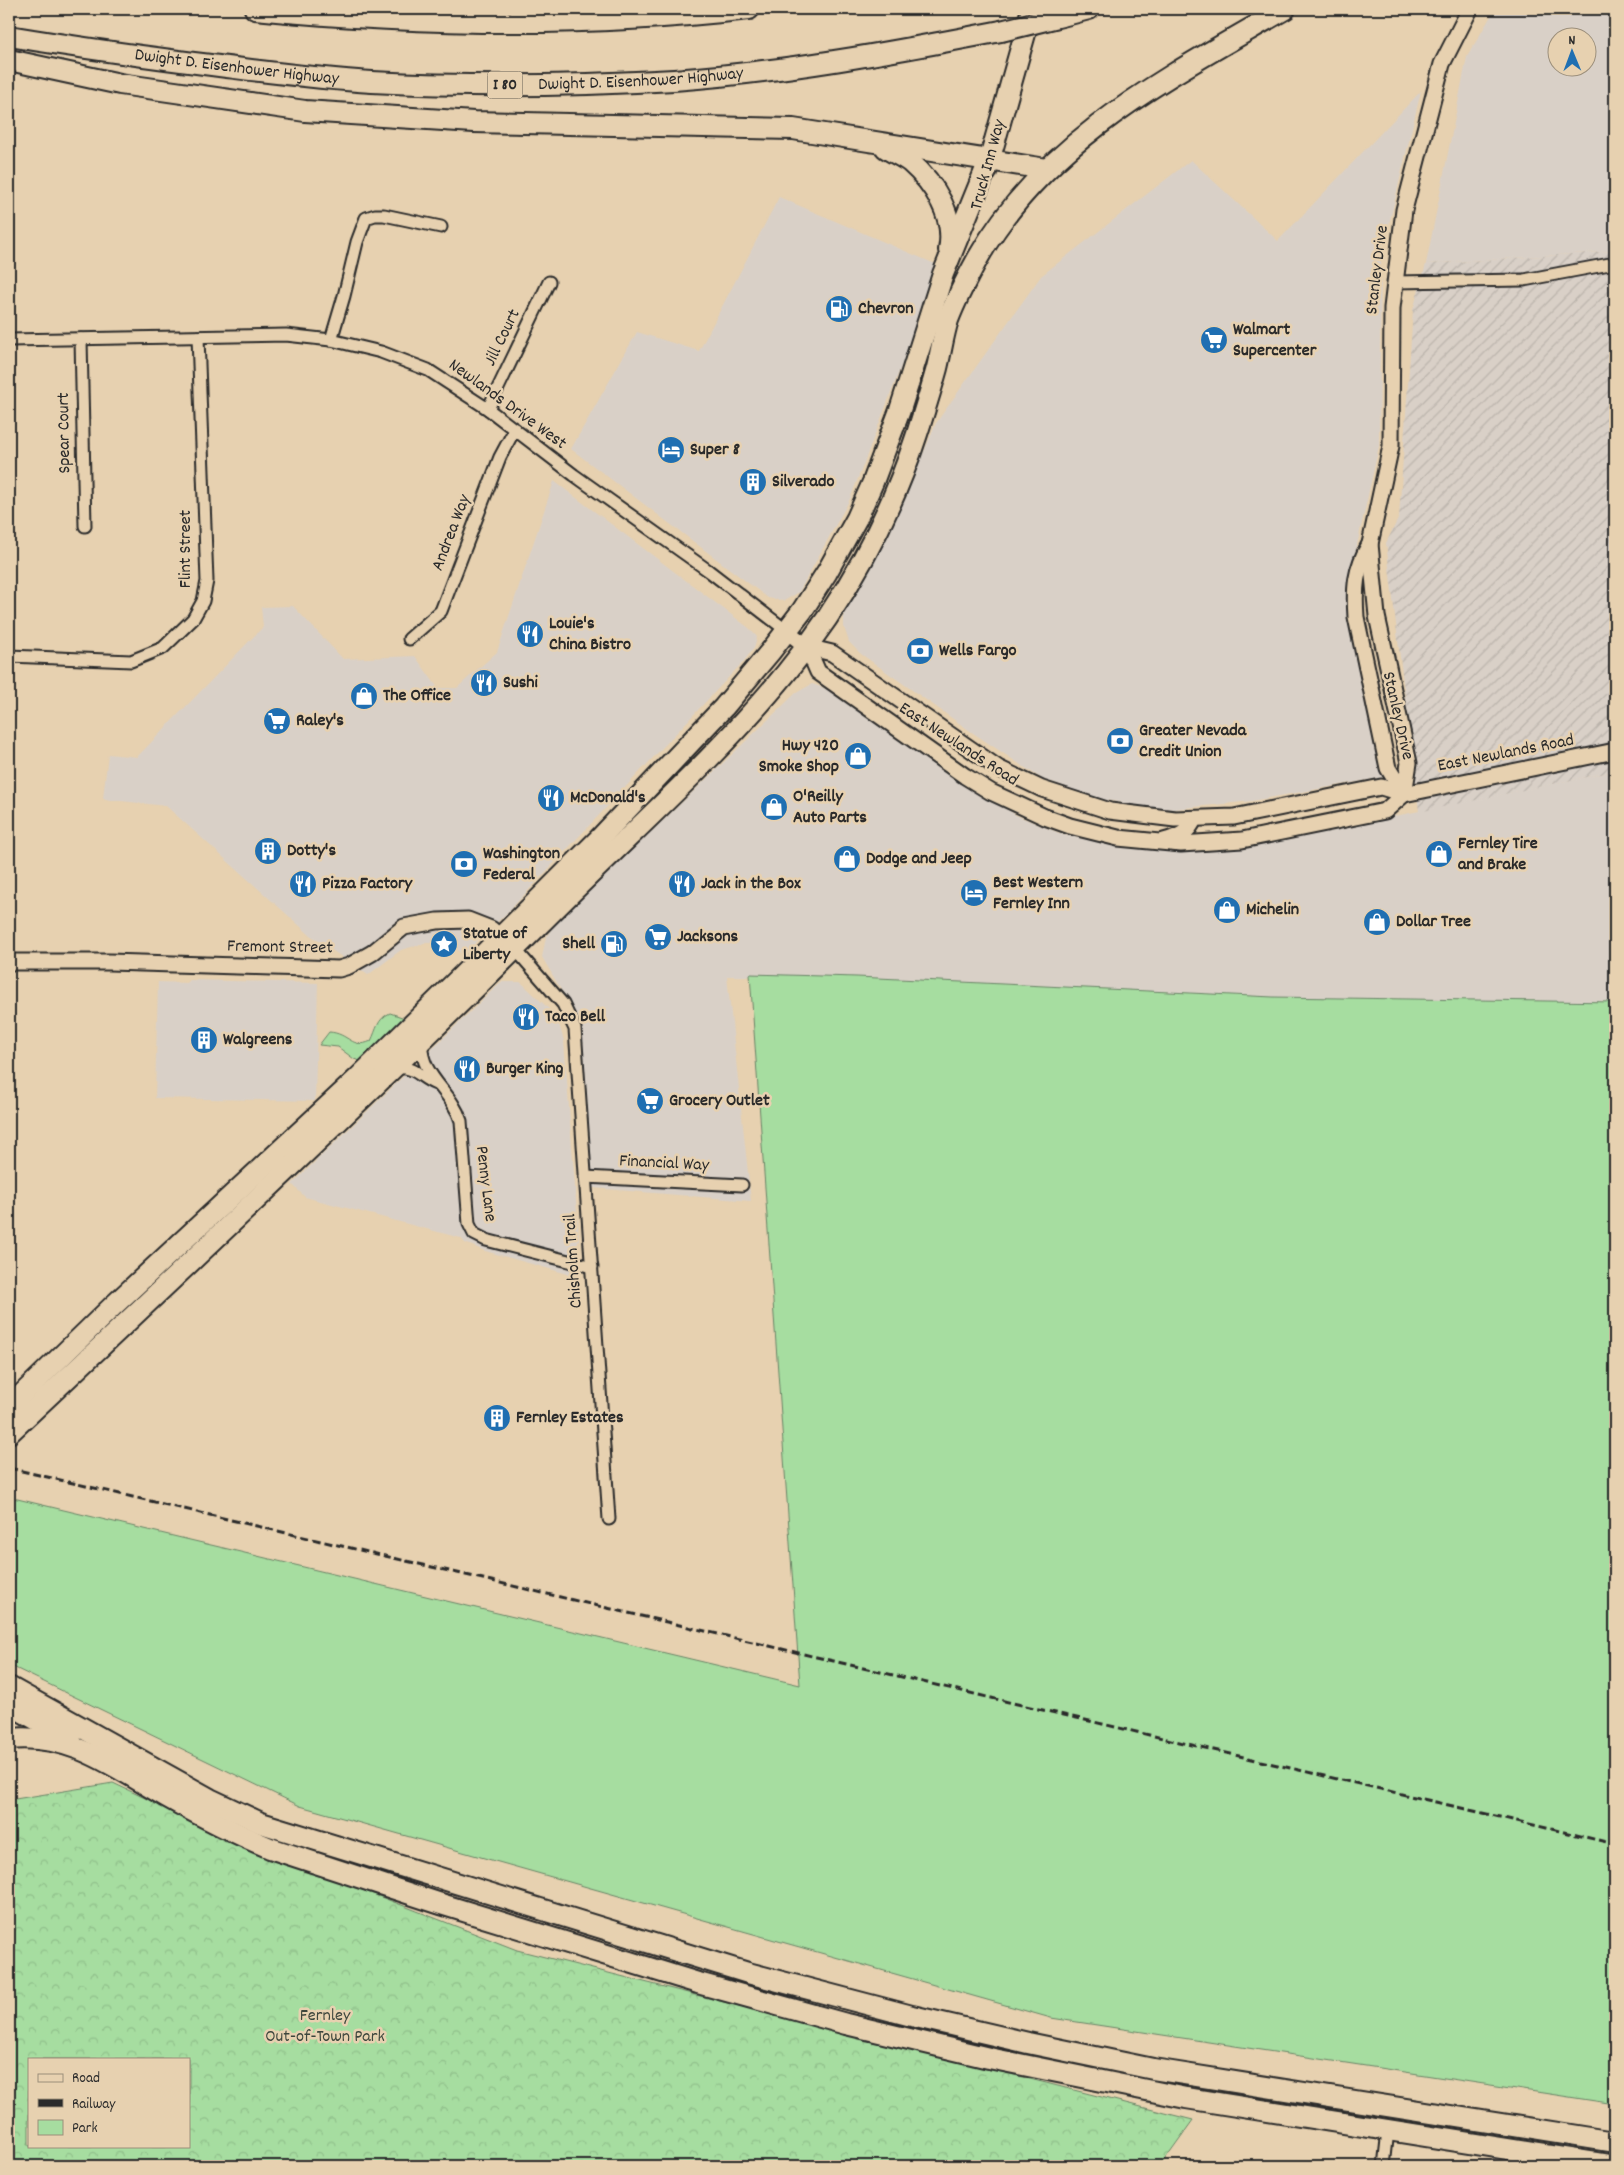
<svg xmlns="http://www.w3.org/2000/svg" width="1624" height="2175" viewBox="0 0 1624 2175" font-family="Dekko,sans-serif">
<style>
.built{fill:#d9d0c7;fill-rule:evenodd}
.industrial{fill:url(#industrial-furrows)}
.green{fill:#a6dda0;stroke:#688466}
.forest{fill:url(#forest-crowns);stroke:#688466;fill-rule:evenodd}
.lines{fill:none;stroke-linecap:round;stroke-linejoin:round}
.street-casing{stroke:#2b2b2b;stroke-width:15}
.secondary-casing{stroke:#2b2b2b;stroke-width:19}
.highway-casing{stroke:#2b2b2b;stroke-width:24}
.street{stroke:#e7d1b0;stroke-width:11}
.secondary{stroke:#e7d1b0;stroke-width:15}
.highway{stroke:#e7d1b0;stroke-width:20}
.rail{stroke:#2b2b2b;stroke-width:3;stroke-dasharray:8 4;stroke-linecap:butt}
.highway-bridge-casing{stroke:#2b2b2b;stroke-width:24;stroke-linecap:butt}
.highway-bridge{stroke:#e7d1b0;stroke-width:20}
.labels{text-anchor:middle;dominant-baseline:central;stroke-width:5;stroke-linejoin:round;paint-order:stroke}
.shield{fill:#e7d1b0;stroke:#635d53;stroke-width:1}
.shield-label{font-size:16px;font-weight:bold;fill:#2b2b2b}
.street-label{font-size:18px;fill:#2b2b2b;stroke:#e7d1b0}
.poi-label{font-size:18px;font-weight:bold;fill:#2b2b2b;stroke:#e7d1b0;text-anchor:start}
.park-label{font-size:18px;fill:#3d463d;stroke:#e7d1b0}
</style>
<defs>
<pattern id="industrial-furrows" width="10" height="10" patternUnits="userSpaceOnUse" patternTransform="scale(1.25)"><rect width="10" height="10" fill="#d9d0c7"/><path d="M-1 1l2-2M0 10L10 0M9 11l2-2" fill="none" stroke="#bab3ab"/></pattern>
<pattern id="forest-crowns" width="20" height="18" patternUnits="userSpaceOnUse" patternTransform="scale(1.25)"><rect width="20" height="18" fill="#a6dda0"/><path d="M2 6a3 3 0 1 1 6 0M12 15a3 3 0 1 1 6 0" fill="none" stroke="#8fbe8a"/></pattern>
</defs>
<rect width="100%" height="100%" fill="#e7d1b0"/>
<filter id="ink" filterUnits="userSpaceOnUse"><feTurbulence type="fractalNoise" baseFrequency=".02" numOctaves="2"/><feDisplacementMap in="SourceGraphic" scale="10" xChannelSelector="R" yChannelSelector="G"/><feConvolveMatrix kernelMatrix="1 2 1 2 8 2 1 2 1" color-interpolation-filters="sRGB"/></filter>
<g filter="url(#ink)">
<g class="built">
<path d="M1495,9H1615V251L1426,264L1467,57ZM1556,38H1586V68H1556Z"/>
<path d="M1421,91L1381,258L1379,446L1348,586L1385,777L1252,801L1174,809L1151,808L1101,799L1042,779L973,733L861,654L849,642L844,627V614L892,527L936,423L1041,276L1191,160L1278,241Z"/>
<path d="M779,197L940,266L850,499L799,592L784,601L768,598L571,449L637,332L699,351Z"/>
<path d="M554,481L749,628L757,637L754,648L744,661L509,911L462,956L454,943H425L401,950L368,975L310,935L166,806L103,799L108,754L137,757L263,627L261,607L293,606L343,659L415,656L438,688H457L497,652Z"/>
<path d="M812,684L827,689L1016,815L1064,835L1122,846L1178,852L1228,850L1615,771V1002L1273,997L857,977L727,976L751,1201L593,1188L582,1026L542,957L546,937L555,924L796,693Z"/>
<path d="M190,980L318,983L315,1101L155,1098L158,982L187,983Z"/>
<path d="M501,982H520L523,984L550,1010L559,1024L564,1041L579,1240L577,1245L575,1276L485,1251L465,1243L461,1238L305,1197L292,1184Z"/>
</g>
<path class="industrial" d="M1615,251V771L1419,812L1386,543L1399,517L1413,310L1426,264Z"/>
<g class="green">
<path d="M750,974L857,977L1273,997L1615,1002V2104L1051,2018L300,1806L9,1665V1497L800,1685Z"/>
<path d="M390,1013L405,1018L360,1061L354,1059L338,1047L319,1045L329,1032C349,1033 352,1050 371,1041C377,1029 377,1019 390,1013Z"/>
</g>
<path class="forest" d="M113,1783L232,1839L517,1950L1193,2120L1160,2166H9V1800ZM29,2059H189V2146H29Z"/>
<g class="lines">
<g class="street-casing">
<g id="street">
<path d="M1394,282L1524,280L1615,263"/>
<path d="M81,339L85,526"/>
<path d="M9,340L286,335L331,340L381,352L428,370L488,409L574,475L709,571L787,631"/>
<path d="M331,340L344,296L357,242L366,218L375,215H384L441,227"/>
<path d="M488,409L549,282"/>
<path d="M409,639L441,611L500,457L515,429"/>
<path d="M9,656L131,661L163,648L193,619L203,601L207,581L198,337"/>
<path d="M516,950L563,1004L575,1029L609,1519"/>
<path d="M422,1042C419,1075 452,1091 461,1121L469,1224L474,1234L486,1240L592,1267"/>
<path d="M395,1068C417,1066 418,1077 436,1084"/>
<path d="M585,1177L742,1185"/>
<path d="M1384,2166L1388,2131"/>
</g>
</g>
<g class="secondary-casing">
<g id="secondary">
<path d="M1370,544C1355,569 1354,589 1356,617L1388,768L1404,794"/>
<path d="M787,631L807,647L832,653L998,768L1042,789L1110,811L1175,819L1234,817L1381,787L1404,794L1615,751"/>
<path d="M807,647L818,672L965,776L991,792L1045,817L1070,826L1118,838L1181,844L1242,840L1385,811L1404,794"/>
<path d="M1404,794L1409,763L1377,616L1370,544L1391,446L1392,308L1404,210L1442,64L1470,9"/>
<path d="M1164,841C1178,837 1189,833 1194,819"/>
<path d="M9,962H109L339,969L349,966L372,953L404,927L437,921L468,920L491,929L509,944"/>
</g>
</g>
<g class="highway-casing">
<g id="highway">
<path d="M255,9C419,25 584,28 749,9"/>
<path d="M1062,16L1089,9"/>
<path id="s1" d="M9,36C81,48 154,58 227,67C276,73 324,79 372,82C472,87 574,86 674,80C784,72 893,52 1001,31"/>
<path d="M9,60L120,84L305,111L474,122L793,129L1046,169"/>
<path d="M886,148C894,153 903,157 910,162C934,183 956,217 949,250"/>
<path d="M986,172L1032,9"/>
<path d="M9,1407L113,1306L358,1078L476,962L600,838L724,707L770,652L802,611L827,572L857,518L873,482L900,410L943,274L989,161"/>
<path d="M9,1433C194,1259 380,1084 560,904C636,828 718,756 786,673C844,603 889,520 917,434C924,412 931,390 937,368C941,352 943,336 948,320C956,299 967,278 978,258C1046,138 1170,76 1285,9"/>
<path d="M9,1687L210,1799L261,1823L748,1973L912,2016L1028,2043L1153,2069L1615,2142"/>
<path d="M9,1704L71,1739"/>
<path d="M9,1739C70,1732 116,1768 167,1797C201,1816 234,1833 270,1848L441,1904L698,1983L846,2024L989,2058L1186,2098L1615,2166"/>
</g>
</g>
<use href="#street" class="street"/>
<use href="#secondary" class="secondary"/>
<use href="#highway" class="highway"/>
<path class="rail" d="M9,1468L1615,1844"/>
<g class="highway-bridge-casing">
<path id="highway-bridge" d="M1001,31L1062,16"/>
</g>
<use href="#highway-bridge" class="highway-bridge"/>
</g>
</g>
<defs>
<g id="fuel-disc" transform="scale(1.4375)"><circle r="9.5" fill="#1f6fb2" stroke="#e7d1b0"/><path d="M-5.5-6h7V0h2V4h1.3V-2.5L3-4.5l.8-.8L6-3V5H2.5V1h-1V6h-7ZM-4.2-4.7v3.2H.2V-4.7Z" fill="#fff"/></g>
<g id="supermarket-disc" transform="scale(1.4375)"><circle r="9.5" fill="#1f6fb2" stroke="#e7d1b0"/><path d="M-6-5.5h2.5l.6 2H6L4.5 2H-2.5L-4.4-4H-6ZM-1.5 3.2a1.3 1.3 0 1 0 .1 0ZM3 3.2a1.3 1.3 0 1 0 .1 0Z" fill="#fff"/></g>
<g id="hotel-disc" transform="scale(1.4375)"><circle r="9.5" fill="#1f6fb2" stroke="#e7d1b0"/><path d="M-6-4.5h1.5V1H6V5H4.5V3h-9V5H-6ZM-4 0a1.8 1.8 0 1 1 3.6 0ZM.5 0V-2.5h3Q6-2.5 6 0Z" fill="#fff"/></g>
<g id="building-disc" transform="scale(1.4375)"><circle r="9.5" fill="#1f6fb2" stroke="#e7d1b0"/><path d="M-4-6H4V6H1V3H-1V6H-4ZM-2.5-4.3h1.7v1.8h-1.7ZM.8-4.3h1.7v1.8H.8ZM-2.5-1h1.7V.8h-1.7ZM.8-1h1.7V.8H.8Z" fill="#fff"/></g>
<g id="restaurant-disc" transform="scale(1.4375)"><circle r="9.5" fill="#1f6fb2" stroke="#e7d1b0"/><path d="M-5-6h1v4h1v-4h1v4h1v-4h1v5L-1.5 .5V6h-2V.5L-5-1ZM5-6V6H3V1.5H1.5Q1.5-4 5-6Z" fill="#fff"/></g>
<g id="bank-disc" transform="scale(1.4375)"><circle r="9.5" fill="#1f6fb2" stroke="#e7d1b0"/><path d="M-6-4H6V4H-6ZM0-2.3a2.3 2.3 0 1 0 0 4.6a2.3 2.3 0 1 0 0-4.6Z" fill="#fff"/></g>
<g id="shop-disc" transform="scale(1.4375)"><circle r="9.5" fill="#1f6fb2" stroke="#e7d1b0"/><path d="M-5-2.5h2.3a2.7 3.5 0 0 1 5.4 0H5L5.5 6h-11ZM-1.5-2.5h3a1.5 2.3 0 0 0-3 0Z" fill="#fff"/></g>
<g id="sight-disc" transform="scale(1.4375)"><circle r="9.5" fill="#1f6fb2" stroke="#e7d1b0"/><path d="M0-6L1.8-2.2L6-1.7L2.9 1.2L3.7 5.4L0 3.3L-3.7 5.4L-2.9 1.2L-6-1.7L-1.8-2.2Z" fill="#fff"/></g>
</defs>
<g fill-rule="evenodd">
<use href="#fuel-disc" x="839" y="309"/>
<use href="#supermarket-disc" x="1214" y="340"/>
<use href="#hotel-disc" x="671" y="450"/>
<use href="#building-disc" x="753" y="482"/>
<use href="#restaurant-disc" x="530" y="634"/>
<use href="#bank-disc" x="920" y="651"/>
<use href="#restaurant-disc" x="484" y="683"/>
<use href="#shop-disc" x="364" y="696"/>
<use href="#supermarket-disc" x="277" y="721"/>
<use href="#bank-disc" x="1120" y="741"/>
<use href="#shop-disc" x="858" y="756"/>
<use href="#restaurant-disc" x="551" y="798"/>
<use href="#shop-disc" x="774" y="807"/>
<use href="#building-disc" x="268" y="851"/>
<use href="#shop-disc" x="1439" y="854"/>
<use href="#shop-disc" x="847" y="859"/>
<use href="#bank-disc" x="464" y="864"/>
<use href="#restaurant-disc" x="303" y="884"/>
<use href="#restaurant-disc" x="682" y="884"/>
<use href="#hotel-disc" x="974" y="893"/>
<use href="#shop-disc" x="1227" y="910"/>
<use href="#shop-disc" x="1377" y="922"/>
<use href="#supermarket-disc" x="658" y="937"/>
<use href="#sight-disc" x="444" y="944"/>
<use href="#fuel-disc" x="614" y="944"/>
<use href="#restaurant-disc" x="526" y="1017"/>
<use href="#building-disc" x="204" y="1040"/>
<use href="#restaurant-disc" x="467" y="1069"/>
<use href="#supermarket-disc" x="650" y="1101"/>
<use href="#building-disc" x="497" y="1418"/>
</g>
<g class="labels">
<rect class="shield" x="487.5" y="71.5" width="35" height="27" rx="4"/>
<g class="shield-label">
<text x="505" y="85">I 80</text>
</g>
<g class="street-label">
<text stroke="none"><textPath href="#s1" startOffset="230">Dwight D. Eisenhower Highway</textPath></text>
<text stroke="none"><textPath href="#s1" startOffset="635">Dwight D. Eisenhower Highway</textPath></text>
<text transform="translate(989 165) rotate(-75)">Truck Inn Way</text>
<text transform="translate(1378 270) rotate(-83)">Stanley Drive</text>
<text transform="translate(503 338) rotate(-64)">Jill Court</text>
<text transform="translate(507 405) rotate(36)">Newlands Drive West</text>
<text transform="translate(65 433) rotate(-91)">Spear Court</text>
<text transform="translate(452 533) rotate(-69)">Andrea Way</text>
<text transform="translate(186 549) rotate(-90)">Flint Street</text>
<text transform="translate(1397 716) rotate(77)">Stanley Drive</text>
<text transform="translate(958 745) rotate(33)">East Newlands Road</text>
<text transform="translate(1506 754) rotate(-11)">East Newlands Road</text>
<text transform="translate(280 948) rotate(1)">Fremont Street</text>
<text transform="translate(664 1164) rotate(3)">Financial Way</text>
<text transform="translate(485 1184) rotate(83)">Penny Lane</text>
<text transform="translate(574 1261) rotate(-94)">Chisholm Trail</text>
</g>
<g class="poi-label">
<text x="858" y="309">Chevron</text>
<text x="1233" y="330">Walmart<tspan x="1233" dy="21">Supercenter</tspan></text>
<text x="690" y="450">Super 8</text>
<text x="772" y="482">Silverado</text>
<text x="549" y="624">Louie's<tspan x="549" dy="21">China Bistro</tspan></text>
<text x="939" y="651">Wells Fargo</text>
<text x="503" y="683">Sushi</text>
<text x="383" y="696">The Office</text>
<text x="296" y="721">Raley's</text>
<text x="1139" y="731">Greater Nevada<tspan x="1139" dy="21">Credit Union</tspan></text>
<text x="839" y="746" text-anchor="end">Hwy 420<tspan x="839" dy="21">Smoke Shop</tspan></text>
<text x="793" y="797">O'Reilly<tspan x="793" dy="21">Auto Parts</tspan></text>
<text x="570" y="798">McDonald's</text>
<text x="1458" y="844">Fernley Tire<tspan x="1458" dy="21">and Brake</tspan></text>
<text x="287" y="851">Dotty's</text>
<text x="483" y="854">Washington<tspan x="483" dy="21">Federal</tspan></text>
<text x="866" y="859">Dodge and Jeep</text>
<text x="993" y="883">Best Western<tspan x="993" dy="21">Fernley Inn</tspan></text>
<text x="322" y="884">Pizza Factory</text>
<text x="701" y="884">Jack in the Box</text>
<text x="1246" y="910">Michelin</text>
<text x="1396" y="922">Dollar Tree</text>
<text x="463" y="934">Statue of<tspan x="463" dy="21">Liberty</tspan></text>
<text x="677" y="937">Jacksons</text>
<text x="595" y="944" text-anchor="end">Shell</text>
<text x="545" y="1017">Taco Bell</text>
<text x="223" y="1040">Walgreens</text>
<text x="486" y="1069">Burger King</text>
<text x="669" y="1101">Grocery Outlet</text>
<text x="516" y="1418">Fernley Estates</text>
</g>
<g class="park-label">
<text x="325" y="2016">Fernley<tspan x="325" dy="21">Out-of-Town Park</tspan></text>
</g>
</g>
<rect width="1624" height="2175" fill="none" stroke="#e7d1b0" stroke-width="30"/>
<rect x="15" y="15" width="1594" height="2145" fill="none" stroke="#2b2b2b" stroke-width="2" filter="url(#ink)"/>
<rect x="28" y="2058" width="162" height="90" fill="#e7d1b0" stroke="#9c8f7b"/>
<rect x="38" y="2074" width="25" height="8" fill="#e7d1b0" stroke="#9c8f7b"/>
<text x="72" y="2082" font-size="15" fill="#2b2b2b">Road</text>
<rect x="38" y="2099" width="25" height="8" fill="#2b2b2b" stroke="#9c8f7b"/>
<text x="72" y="2108" font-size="15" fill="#2b2b2b">Railway</text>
<rect x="38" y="2120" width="25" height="15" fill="#a6dda0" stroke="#9c8f7b"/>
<text x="72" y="2132" font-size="15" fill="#2b2b2b">Park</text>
<g transform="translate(1572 52) rotate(359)"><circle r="24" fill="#e7d1b0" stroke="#9c8f7b"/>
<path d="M0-4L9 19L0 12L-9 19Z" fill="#1f6fb2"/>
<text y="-8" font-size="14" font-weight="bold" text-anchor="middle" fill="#2b2b2b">N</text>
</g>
</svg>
